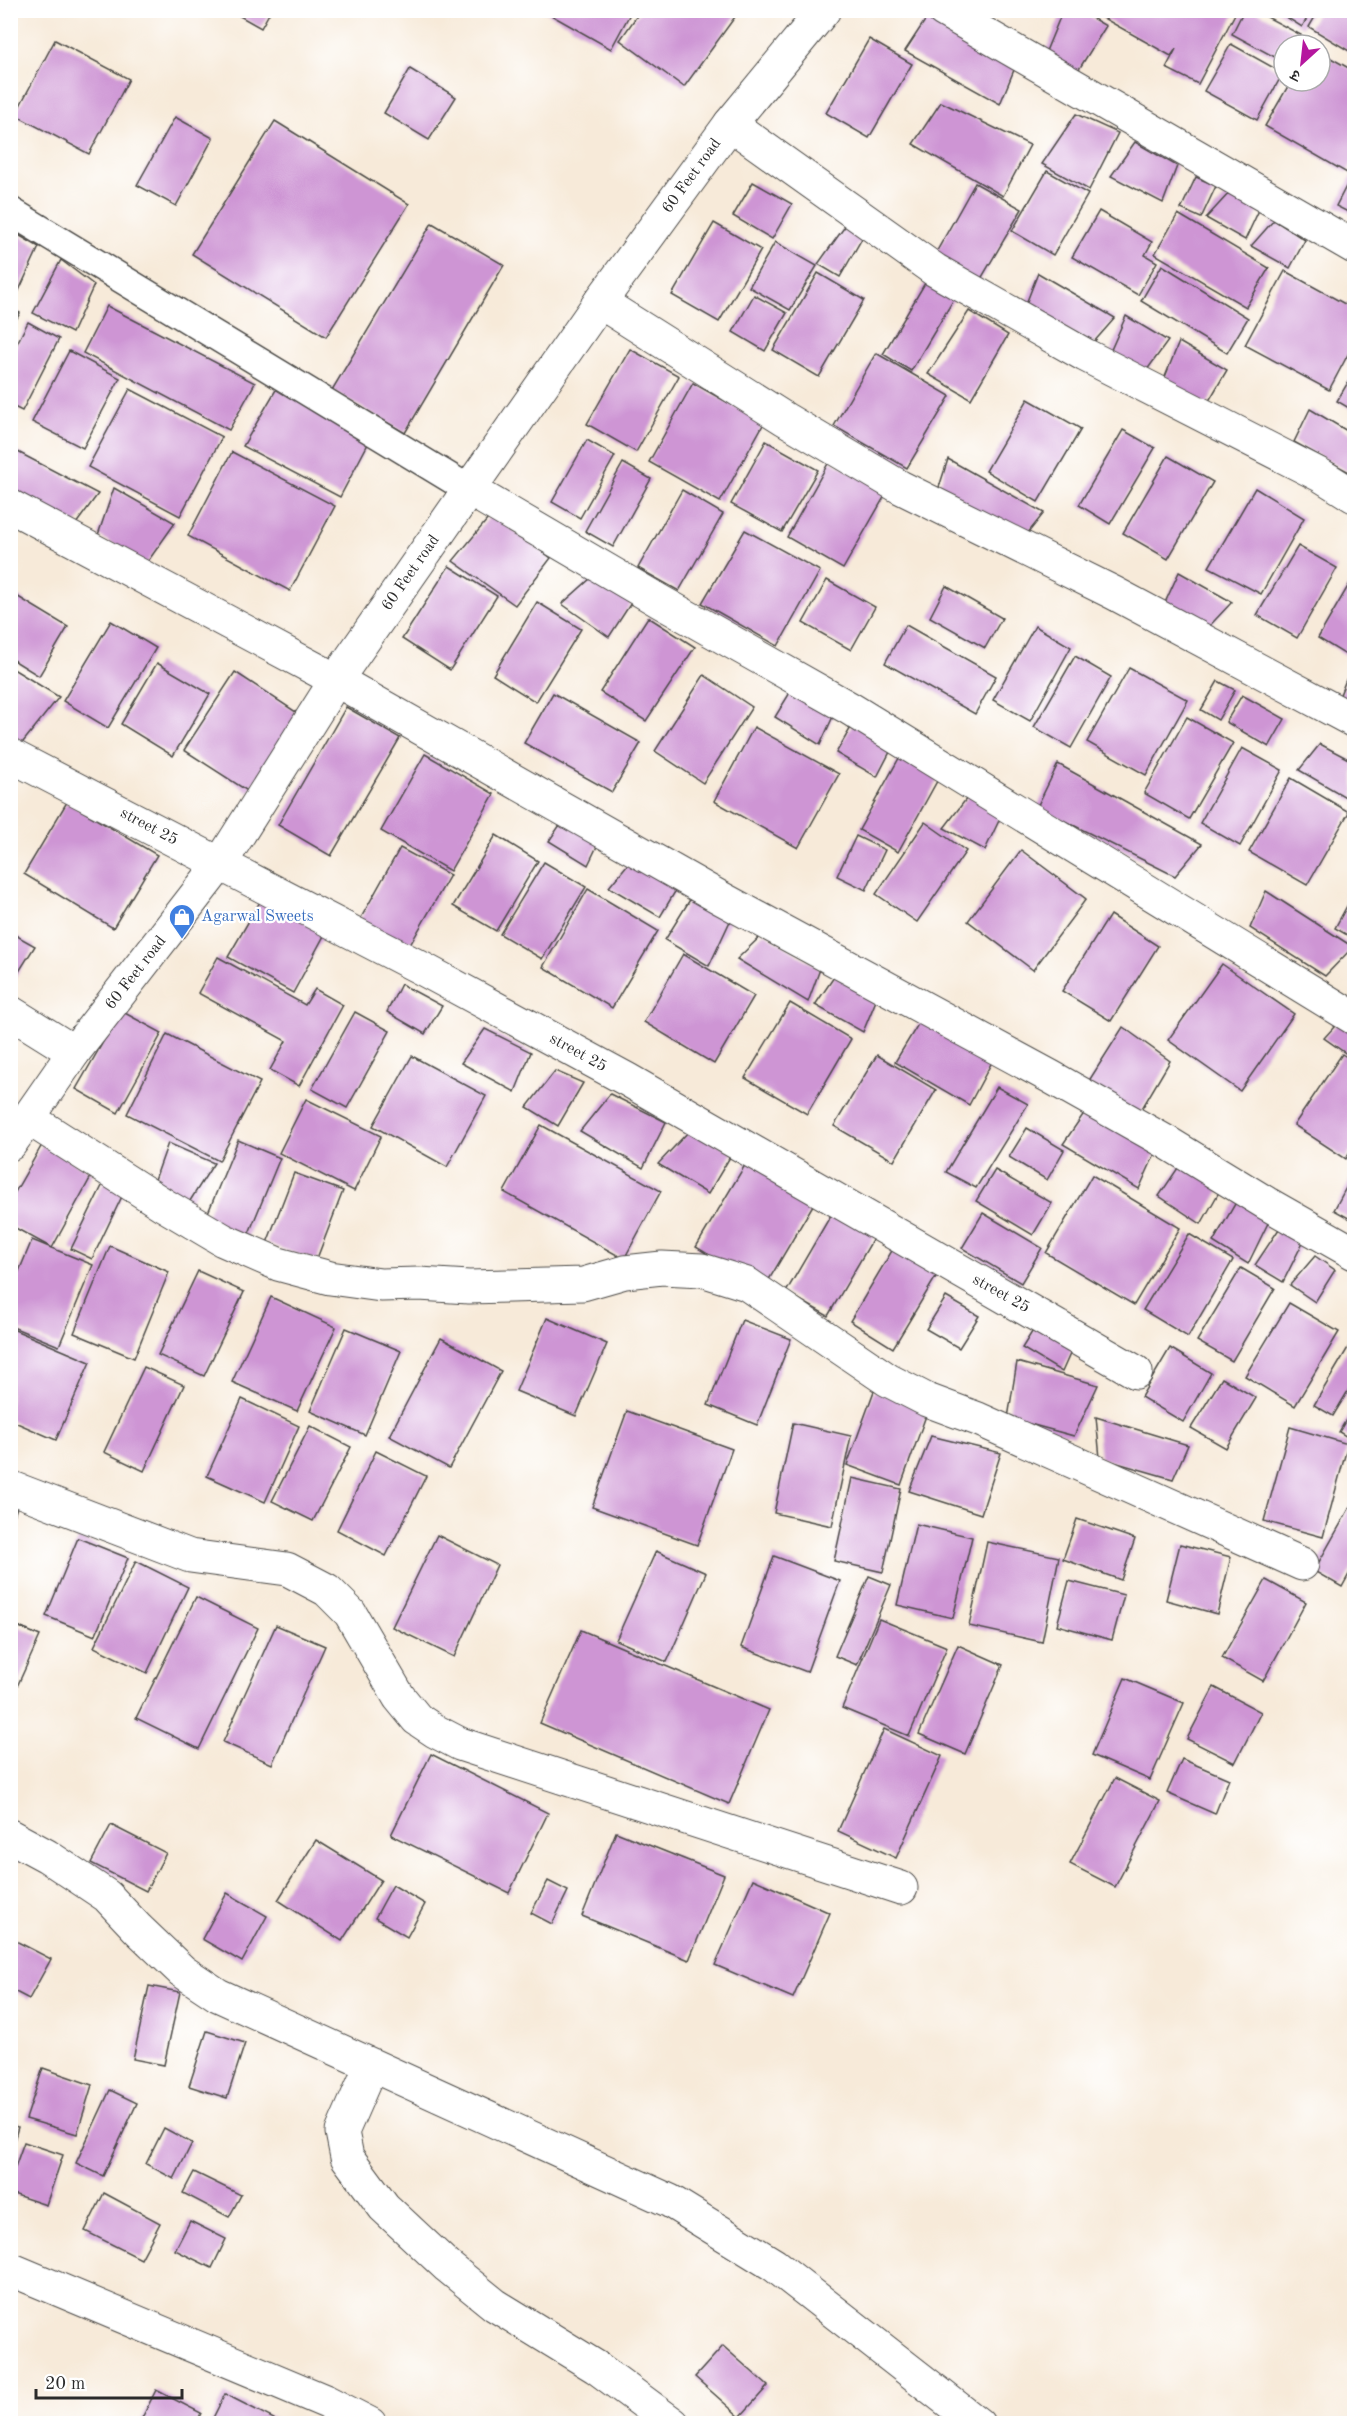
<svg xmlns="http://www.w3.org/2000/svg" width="1365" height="2434" viewBox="0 0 1365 2434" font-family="'Old Standard TT','Noto Serif Devanagari',serif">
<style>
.building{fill:#ce95d4}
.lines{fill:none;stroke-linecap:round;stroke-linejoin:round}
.service-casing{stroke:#4a4845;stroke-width:31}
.minor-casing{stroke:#4a4845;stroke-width:35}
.tertiary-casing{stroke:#4a4845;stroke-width:35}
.service{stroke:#fff;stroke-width:28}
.minor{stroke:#fff;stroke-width:33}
.tertiary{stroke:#fff;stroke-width:33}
.labels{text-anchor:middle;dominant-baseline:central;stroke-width:4.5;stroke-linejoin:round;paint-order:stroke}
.street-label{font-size:16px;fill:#2b2b2b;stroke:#fff}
.shop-label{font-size:16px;fill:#366cbe;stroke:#fff;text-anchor:start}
</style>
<rect width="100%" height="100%" fill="#fff"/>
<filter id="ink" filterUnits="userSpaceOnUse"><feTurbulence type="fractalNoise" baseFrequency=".0167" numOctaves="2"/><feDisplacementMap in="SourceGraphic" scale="12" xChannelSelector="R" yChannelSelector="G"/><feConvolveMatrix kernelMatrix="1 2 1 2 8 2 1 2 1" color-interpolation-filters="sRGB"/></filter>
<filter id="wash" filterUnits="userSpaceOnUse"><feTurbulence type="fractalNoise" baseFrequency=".008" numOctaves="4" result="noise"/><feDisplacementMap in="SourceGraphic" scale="24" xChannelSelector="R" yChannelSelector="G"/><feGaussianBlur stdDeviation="1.35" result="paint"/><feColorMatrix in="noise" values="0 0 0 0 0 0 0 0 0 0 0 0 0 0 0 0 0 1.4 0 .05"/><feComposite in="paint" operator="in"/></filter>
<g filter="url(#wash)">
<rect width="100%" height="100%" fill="#f7ead9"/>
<g id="blocks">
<g class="building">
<path d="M229,10H271L261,28Z"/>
<path d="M542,10H632L611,49Z"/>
<path d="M641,10H740L684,87L620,40Z"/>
<path d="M1063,10H1078L1106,26L1076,74L1044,56Z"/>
<path d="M1089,10H1237L1198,84L1166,68L1176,49L1171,56Z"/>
<path d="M1244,10H1254L1301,35L1296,45H1284V62L1232,34Z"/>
<path d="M1275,10H1312L1302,27Z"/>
<path d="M1319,10H1354V54L1309,27Z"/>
<path d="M928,16L1016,65L1000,104L905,51Z"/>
<path d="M869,39L912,64L869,138L826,113Z"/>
<path d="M55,40L129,79L89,154L15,115Z"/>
<path d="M1231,44L1283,73L1257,120L1204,91Z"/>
<path d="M1320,52L1354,71V160L1347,173L1265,126L1291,81H1320Z"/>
<path d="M410,69L456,97L429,140L384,113Z"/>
<path d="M941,102L1030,145L1003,196L913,144Z"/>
<path d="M1076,114L1118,133L1089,190L1042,164Z"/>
<path d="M175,117L213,138L176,206L137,185Z"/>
<path d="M275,121L409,204L326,337L192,254Z"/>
<path d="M1135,142L1177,166L1163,203L1111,176Z"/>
<path d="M1047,171L1088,194L1053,255L1012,231Z"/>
<path d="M1354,171V215L1336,206Z"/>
<path d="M1196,177L1216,186L1201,218L1181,209Z"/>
<path d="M753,182L792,204L772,239L733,216Z"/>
<path d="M975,183L1022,209L978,284L933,258Z"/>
<path d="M1230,192L1259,210L1245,240L1206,218Z"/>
<path d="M1099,211L1152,242L1145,255L1157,262L1138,295L1072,257Z"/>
<path d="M1178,214L1269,268L1246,307L1155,254Z"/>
<path d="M1274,220L1305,240L1290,268L1251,246Z"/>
<path d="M432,223L504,265L405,433L332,390Z"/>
<path d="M714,223L761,250L719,322L672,295Z"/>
<path d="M846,225L865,233L840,277L818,264Z"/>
<path d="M10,230L39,247L16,297L10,294Z"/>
<path d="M775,242L817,266L790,310L749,287Z"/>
<path d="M61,260L94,285L72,333L33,313Z"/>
<path d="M1162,265L1248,318L1227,353L1141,301Z"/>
<path d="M1285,271L1354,309V343L1329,390L1245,345Z"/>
<path d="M818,273L864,300L819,377L773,350Z"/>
<path d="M1038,273L1115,318L1092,344L1024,309Z"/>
<path d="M925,283L954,299L911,371L883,354Z"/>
<path d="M754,295L787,313L765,351L733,332Z"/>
<path d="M107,306L255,383L229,430L83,353Z"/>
<path d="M10,308L20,313L10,330Z"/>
<path d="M969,311L1008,335L971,399L928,374Z"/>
<path d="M1126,316L1168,341L1144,374L1110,352Z"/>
<path d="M28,322L59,339L22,411L10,405V357Z"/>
<path d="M1179,342L1227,370L1206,406L1163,382Z"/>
<path d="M630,349L679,376L636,452L587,424Z"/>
<path d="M69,351L120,378L83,448L32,422Z"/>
<path d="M876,353L950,396L907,468L834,426Z"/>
<path d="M1354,372V411L1337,401Z"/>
<path d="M693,383L764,423L720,502L649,462Z"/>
<path d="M277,388L370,440L340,497L243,446Z"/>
<path d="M130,389L222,437L180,516L88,467Z"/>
<path d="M1028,399L1081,429L1038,502L986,471Z"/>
<path d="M1310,409L1354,435V462L1349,472L1294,442Z"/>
<path d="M1123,430L1155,448L1110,524L1079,505Z"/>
<path d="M587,440L615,456L580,518L552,502Z"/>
<path d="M766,441L818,470L782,532L731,504Z"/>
<path d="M16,451L98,494L73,528L10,491V463Z"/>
<path d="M232,452L335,506L290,591L188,536Z"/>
<path d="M1168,456L1213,482L1168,559L1123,533Z"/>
<path d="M948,459L1044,513L1019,544L935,500Z"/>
<path d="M830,460L887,492L843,569L787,537Z"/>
<path d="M623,463L651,479L613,547L585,531Z"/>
<path d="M114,488L175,523L146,564L98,535Z"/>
<path d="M1255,488L1304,518L1261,594L1209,567Z"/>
<path d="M682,490L723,514L679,591L638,568Z"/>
<path d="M492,514L551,558L515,605L453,561Z"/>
<path d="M745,530L820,571L778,646L702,603Z"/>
<path d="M1298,546L1337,568L1297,638L1257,615Z"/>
<path d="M449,566L497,596L450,670L402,639Z"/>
<path d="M1179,572L1232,602L1199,637L1159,616Z"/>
<path d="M1354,576V660L1318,638Z"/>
<path d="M590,579L631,603L609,637L562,604Z"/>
<path d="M827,580L875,607L851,650L803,623Z"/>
<path d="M946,586L1002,618L985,648L930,617Z"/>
<path d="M10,592L68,627L39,676L10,658Z"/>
<path d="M537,602L581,629L536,702L493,675Z"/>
<path d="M648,617L695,647L646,721L600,692Z"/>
<path d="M111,621L156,648L108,728L63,701Z"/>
<path d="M906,625L996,676L975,714L885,663Z"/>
<path d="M1035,626L1071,647L1030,721L993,700Z"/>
<path d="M1075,656L1111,677L1071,748L1034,727Z"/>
<path d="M157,663L210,694L173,756L121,724Z"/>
<path d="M10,667L59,697L19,747L10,742Z"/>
<path d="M1129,668L1188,700L1146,775L1087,742Z"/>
<path d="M1350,670L1354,673V711L1337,702Z"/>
<path d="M235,672L299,714L249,792L184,750Z"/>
<path d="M704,675L752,707L703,783L655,751Z"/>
<path d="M1218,681L1235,690L1218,720L1201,710Z"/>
<path d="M791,691L835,712L820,745L775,717Z"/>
<path d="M553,693L641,743L612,792L524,743Z"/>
<path d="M1242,695L1285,719L1269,747L1226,722Z"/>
<path d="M346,707L400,738L331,856L278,825Z"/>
<path d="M1187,717L1233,743L1189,819L1144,793Z"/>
<path d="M853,724L893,746L877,777L836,753Z"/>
<path d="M754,727L839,774L798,848L714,801Z"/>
<path d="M1320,744L1354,762V802L1299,770Z"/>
<path d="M1242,748L1282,770L1240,846L1200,823Z"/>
<path d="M903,751L942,772L898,852L859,830Z"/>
<path d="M425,754L494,794L450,871L381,831Z"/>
<path d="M1058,764L1202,844L1175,876L1037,807Z"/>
<path d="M1291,778L1349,812L1307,885L1249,852Z"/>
<path d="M973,790L1004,810L985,850L944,828Z"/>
<path d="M67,802L157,855L113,928L24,874Z"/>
<path d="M566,816L600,840L588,865L549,841Z"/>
<path d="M925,822L966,851L917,922L876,894Z"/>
<path d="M496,835L538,861L496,931L453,906Z"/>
<path d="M856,836L885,850L866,890L837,876Z"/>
<path d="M400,848L450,875L406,952L357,925Z"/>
<path d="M1021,850L1086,899L1033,970L968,921Z"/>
<path d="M632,859L679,885L660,917L609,887Z"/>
<path d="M544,862L586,887L542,959L500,934Z"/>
<path d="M588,889L658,931L612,1008L543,967Z"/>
<path d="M1266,891L1353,947L1325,976L1250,928Z"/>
<path d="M1354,893V939L1335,928Z"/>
<path d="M691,898L731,919L709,966L665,940Z"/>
<path d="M261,900L326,932L293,993L228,957Z"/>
<path d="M1110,915L1158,946L1111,1021L1062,991Z"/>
<path d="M10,932L35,946L10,986Z"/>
<path d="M764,933L820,969L808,1002L737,959Z"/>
<path d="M683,954L754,996L714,1064L644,1022Z"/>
<path d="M218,957L305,1005L315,989L343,1005L299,1086L270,1070L286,1041L198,993Z"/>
<path d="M1222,964L1294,1014L1240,1091L1168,1040Z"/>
<path d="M836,974L877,998L863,1032L815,1005Z"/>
<path d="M401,984L442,1006L425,1034L387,1012Z"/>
<path d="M790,1003L851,1039L807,1114L745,1078Z"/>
<path d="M121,1011L162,1033L118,1113L76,1089Z"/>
<path d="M355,1012L390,1031L347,1108L312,1089Z"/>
<path d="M923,1016L994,1058L969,1105L895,1062Z"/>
<path d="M1344,1016L1354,1023V1059L1324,1038Z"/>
<path d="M1123,1027L1170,1061L1137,1117L1085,1087Z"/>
<path d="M485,1029L531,1052L515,1092L461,1063Z"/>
<path d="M167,1034L260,1082L219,1161L127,1114Z"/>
<path d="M1342,1054L1354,1062V1146L1346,1159L1294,1125Z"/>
<path d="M877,1055L936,1090L894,1161L834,1126Z"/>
<path d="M412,1056L486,1096L447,1167L373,1126Z"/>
<path d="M555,1071L583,1083L558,1126L527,1107Z"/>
<path d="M997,1087L1028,1104L976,1188L946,1172Z"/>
<path d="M610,1094L666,1122L643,1168L580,1131Z"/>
<path d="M306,1099L381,1136L354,1191L279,1153Z"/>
<path d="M1089,1106L1158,1147L1139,1189L1063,1144Z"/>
<path d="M541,1125L661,1191L624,1259L504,1192Z"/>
<path d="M1027,1128L1064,1150L1047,1180L1009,1157Z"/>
<path d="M691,1129L733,1152L708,1194L658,1164Z"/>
<path d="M238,1140L280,1158L247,1238L205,1220Z"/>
<path d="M168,1143L214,1163L188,1204L152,1188Z"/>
<path d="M42,1145L93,1173L52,1248L10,1225V1201Z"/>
<path d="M1184,1159L1223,1185L1201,1224L1159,1196Z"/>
<path d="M748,1160L816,1200L764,1288L696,1247Z"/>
<path d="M995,1170L1052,1203L1033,1235L976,1201Z"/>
<path d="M294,1173L343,1191L316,1261L267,1243Z"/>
<path d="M1354,1173V1221L1334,1210Z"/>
<path d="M1092,1175L1180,1228L1134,1305L1046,1253Z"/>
<path d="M106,1178L126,1188L92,1259L71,1249Z"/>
<path d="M1239,1197L1270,1219L1248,1264L1213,1242Z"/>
<path d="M835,1208L877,1232L828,1316L786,1292Z"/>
<path d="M983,1213L1042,1248L1021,1283L962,1248Z"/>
<path d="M1279,1229L1303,1242L1283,1282L1255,1265Z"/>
<path d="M1189,1234L1233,1260L1188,1337L1143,1310Z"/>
<path d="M32,1240L93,1265L59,1346L10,1326V1293Z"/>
<path d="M110,1246L169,1272L134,1358L74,1333Z"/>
<path d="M893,1249L937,1275L893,1348L850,1321Z"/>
<path d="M1315,1256L1335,1270L1315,1302L1290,1285Z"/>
<path d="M1241,1268L1275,1288L1232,1361L1197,1341Z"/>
<path d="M198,1271L244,1292L204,1376L158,1355Z"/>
<path d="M271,1297L336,1327L297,1411L232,1382Z"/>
<path d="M946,1297L979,1316L959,1348L926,1329Z"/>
<path d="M1289,1303L1339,1332L1295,1406L1245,1376Z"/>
<path d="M547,1318L607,1344L576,1416L516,1391Z"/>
<path d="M742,1320L791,1339L757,1425L708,1405Z"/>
<path d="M1037,1324L1074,1345L1062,1372L1022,1348Z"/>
<path d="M10,1328L90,1362L56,1440L10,1420Z"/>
<path d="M346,1328L401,1351L365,1435L310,1411Z"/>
<path d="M441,1338L501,1371L449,1468L389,1436Z"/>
<path d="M1352,1341L1354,1343V1381L1333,1416L1314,1405Z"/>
<path d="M1170,1348L1211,1373L1183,1422L1141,1397Z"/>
<path d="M1017,1362L1098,1385L1074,1436L1008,1418Z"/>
<path d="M144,1367L184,1385L144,1471L104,1452Z"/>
<path d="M1222,1378L1256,1398L1226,1448L1191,1428Z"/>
<path d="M874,1391L928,1410L901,1485L847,1465Z"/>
<path d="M242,1399L299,1426L265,1502L207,1476Z"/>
<path d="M1354,1406V1441L1339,1432Z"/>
<path d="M627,1411L732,1449L697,1545L592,1507Z"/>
<path d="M1096,1417L1188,1445L1173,1479L1100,1458Z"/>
<path d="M793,1423L851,1436L832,1526L774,1513Z"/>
<path d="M310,1426L351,1447L313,1521L272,1501Z"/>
<path d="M1290,1427L1348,1444L1323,1537L1264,1521Z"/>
<path d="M931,1436L1001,1453L981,1514L909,1491Z"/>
<path d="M376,1451L426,1476L386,1556L337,1530Z"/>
<path d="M852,1478L901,1489L883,1572L834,1561Z"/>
<path d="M10,1495L20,1498L11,1525H10Z"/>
<path d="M1354,1500V1565L1342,1587L1314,1571Z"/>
<path d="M1077,1519L1135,1539L1121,1580L1063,1559Z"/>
<path d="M916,1524L972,1537L953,1618L897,1605Z"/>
<path d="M437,1535L497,1565L454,1657L392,1627Z"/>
<path d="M78,1538L128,1558L95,1636L46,1616Z"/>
<path d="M987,1542L1059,1557L1042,1642L969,1626Z"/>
<path d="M1180,1544L1231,1557L1217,1614L1166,1600Z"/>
<path d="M656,1551L706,1573L667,1662L616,1640Z"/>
<path d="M774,1556L840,1581L807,1672L741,1647Z"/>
<path d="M136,1561L188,1587L147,1673L94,1647Z"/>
<path d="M869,1576L891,1585L857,1665L835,1656Z"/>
<path d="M1266,1580L1306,1602L1263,1681L1222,1658Z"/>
<path d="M1069,1581L1124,1595L1112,1640L1057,1625Z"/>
<path d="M196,1597L258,1628L199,1749L136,1718Z"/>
<path d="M879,1619L947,1647L909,1736L842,1708Z"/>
<path d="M10,1623L40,1636L10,1702Z"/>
<path d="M276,1625L325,1646L272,1764L223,1742Z"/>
<path d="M581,1630L769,1710L729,1804L540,1723Z"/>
<path d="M958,1645L1003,1665L965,1754L919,1734Z"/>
<path d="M1125,1678L1184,1703L1150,1780L1092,1755Z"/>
<path d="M1214,1687L1261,1712L1235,1763L1187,1739Z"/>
<path d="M884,1729L942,1756L896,1858L838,1831Z"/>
<path d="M431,1754L548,1813L509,1893L391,1835Z"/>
<path d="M1182,1759L1229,1779L1215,1814L1167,1793Z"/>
<path d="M1115,1778L1160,1801L1115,1887L1070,1864Z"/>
<path d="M111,1825L166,1853L146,1891L91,1863Z"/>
<path d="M616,1832L724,1875L689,1960L582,1916Z"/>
<path d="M316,1840L381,1880L342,1941L278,1900Z"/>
<path d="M753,1879L830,1913L793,1998L715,1965Z"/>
<path d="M548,1881L568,1891L552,1924L531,1913Z"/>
<path d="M393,1885L425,1904L407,1937L375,1918Z"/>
<path d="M227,1893L267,1916L242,1962L202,1939Z"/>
<path d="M10,1938L51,1959L29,1999L10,1989Z"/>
<path d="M149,1986L180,1992L164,2065L133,2059Z"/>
<path d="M207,2031L245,2043L227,2098L189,2086Z"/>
<path d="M43,2068L92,2085L77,2134L26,2119Z"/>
<path d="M110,2090L137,2103L103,2176L76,2163Z"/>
<path d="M10,2125L18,2127L11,2151H10Z"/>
<path d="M164,2128L192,2143L174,2179L146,2164Z"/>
<path d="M24,2142L63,2155L46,2205L10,2193V2181Z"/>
<path d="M194,2172L241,2195L229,2217L183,2193Z"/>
<path d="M104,2193L160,2223L141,2259L85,2231Z"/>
<path d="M190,2221L226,2239L212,2268L175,2250Z"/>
<path d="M723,2346L768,2386L740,2417L695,2377Z"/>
<path d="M156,2390L201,2413L196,2424H139Z"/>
<path d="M225,2394L274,2419L272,2424H210Z"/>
</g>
</g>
</g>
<g filter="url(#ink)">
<use href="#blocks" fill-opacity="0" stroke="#4a4845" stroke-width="1.5"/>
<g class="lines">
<g class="service-casing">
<path id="service" d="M10,211L470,490"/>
</g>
<g class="minor-casing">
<g id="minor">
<path d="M943,10L1354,247"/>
<path d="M730,124L935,270L1085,355L1322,476L1354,496"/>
<path d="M600,302L785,419L900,487L1114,593L1354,721"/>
<path d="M470,490L661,602L849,708L1354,1018"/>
<path d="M10,506L336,680L719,897L1051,1077L1168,1143L1266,1203L1354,1253"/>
<path d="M10,755L423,969L628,1080L1136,1372"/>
<path d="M10,1012L74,1052"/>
<path d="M28,1118L164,1205L223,1240L278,1264L330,1278L381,1285L419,1284L469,1287L583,1284L625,1272L662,1268L702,1270L747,1284L888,1380L927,1400L978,1419L1302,1564"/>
<path d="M10,1487L190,1556L287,1569L327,1590L350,1613L399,1697L417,1719L435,1731L460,1744L901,1888"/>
<path d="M10,1836L47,1856L107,1896L138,1929L182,1971L218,1995L670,2201L774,2265L978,2424"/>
<path d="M371,2066L342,2132L347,2157L384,2207L447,2266L495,2305L596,2367L673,2424"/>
<path d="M10,2269L327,2402L370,2424"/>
</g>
</g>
<g class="tertiary-casing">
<path id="tertiary" d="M10,1144L74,1052L220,864L336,680L600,302L730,124L824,10"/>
</g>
<use href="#service" class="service"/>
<use href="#minor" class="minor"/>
<use href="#tertiary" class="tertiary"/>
</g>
</g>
<defs>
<g id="shop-pin" transform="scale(1.35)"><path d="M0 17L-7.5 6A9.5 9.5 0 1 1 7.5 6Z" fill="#3f7fe0" stroke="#fff"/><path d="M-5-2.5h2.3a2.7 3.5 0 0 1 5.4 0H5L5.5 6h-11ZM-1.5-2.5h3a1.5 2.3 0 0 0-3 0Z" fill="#fff"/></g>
</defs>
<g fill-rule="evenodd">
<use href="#shop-pin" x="182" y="917"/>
</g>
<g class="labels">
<g class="street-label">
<text transform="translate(692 176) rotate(-54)">60 Feet road</text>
<text transform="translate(411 573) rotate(-55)">60 Feet road</text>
<text transform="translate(149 827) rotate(28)">street 25</text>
<text transform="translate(136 973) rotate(-52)">60 Feet road</text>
<text transform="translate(578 1053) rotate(29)">street 25</text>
<text transform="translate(1001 1294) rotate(29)">street 25</text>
</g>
<g class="shop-label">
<text x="201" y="917">Agarwal Sweets</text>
</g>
</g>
<rect width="1365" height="2434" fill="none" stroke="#fff" stroke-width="36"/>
<g transform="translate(1302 63) rotate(207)"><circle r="28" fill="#ffffff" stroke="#aaaaaa" stroke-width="1.5"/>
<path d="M0-4.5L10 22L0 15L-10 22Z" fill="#b5179e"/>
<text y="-9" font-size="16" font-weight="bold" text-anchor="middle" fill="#2b2b2b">उ</text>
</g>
<path d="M36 2389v9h146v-9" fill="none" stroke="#2b2b2b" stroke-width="3"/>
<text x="45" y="2389" font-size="18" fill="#2b2b2b" stroke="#ffffff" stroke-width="4.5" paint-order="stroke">20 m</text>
</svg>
